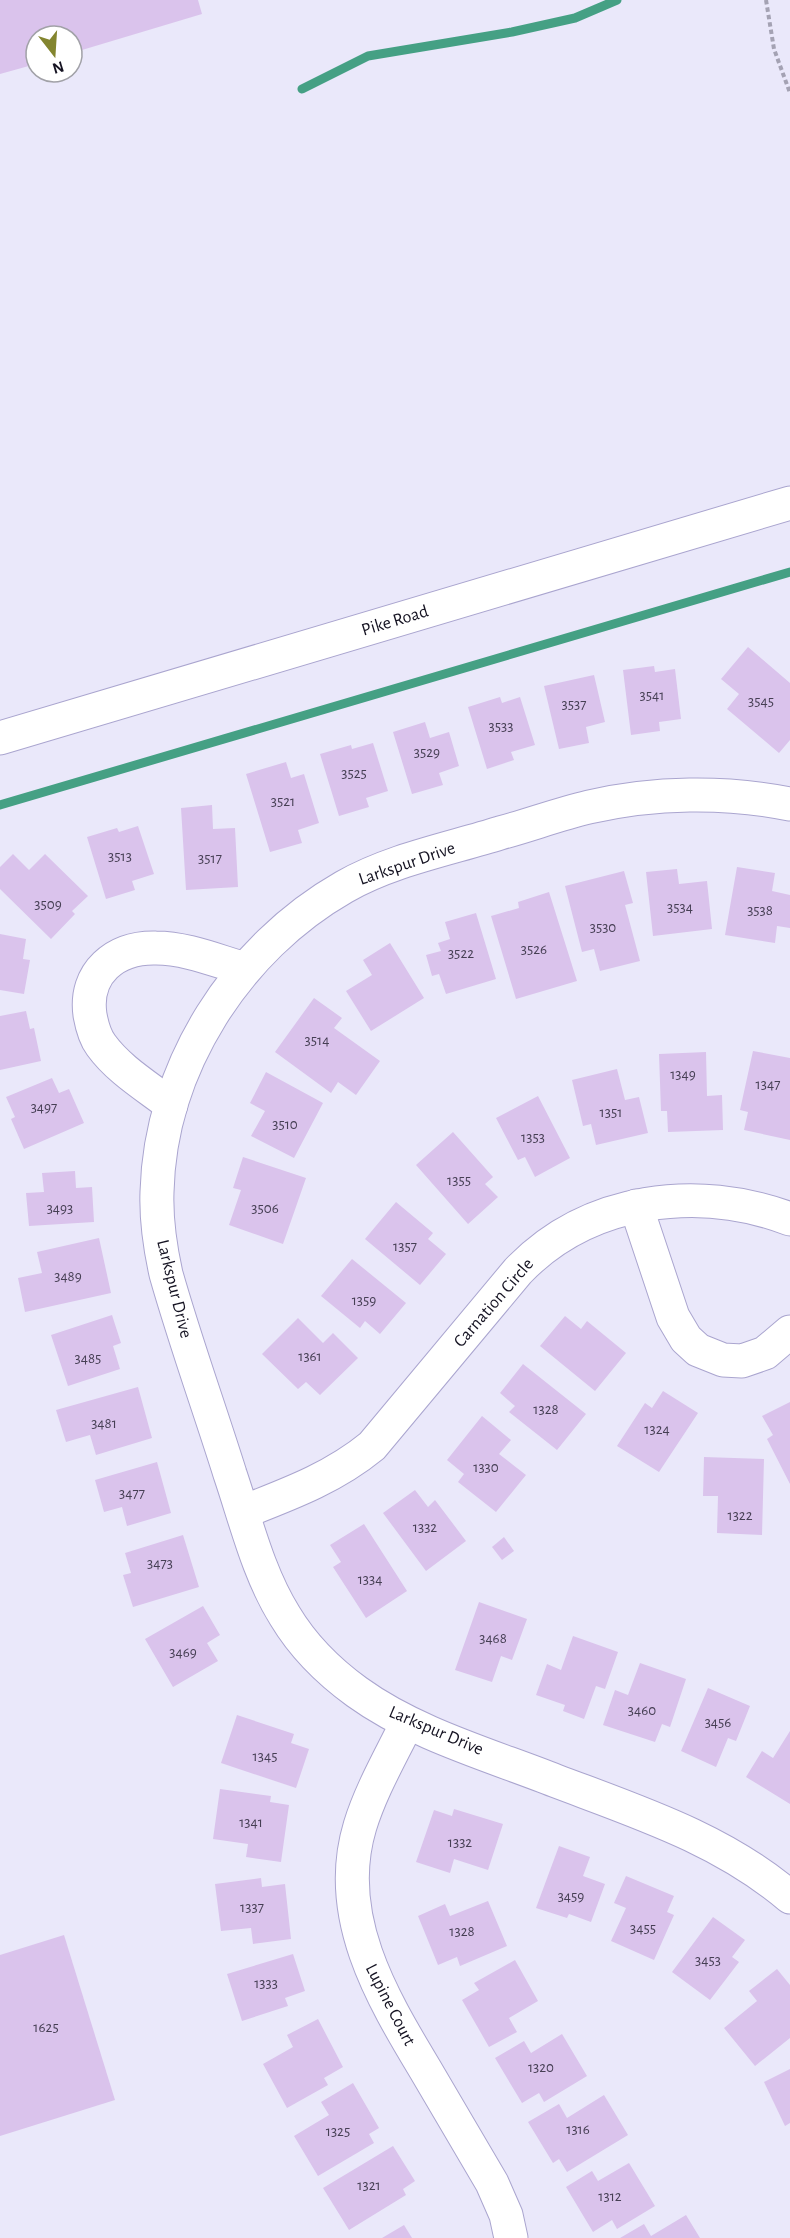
<svg xmlns="http://www.w3.org/2000/svg" width="790" height="2238" viewBox="0 0 790 2238" font-family="'Alegreya Sans',sans-serif">
<style>
.lines{fill:none;stroke-linecap:round;stroke-linejoin:round}
.stream{stroke:#45a084;stroke-width:9}
.building{fill:#dac3ec}
.minor-casing{stroke:#aaa5cf;stroke-width:35}
.path{stroke:#a4a2b3;stroke-width:4;stroke-dasharray:4.5 3;stroke-linecap:butt}
.minor{stroke:#fff;stroke-width:33}
.labels{text-anchor:middle;dominant-baseline:central;stroke-width:5;stroke-linejoin:round;paint-order:stroke}
.number-label{font-size:15px;fill:#463f54}
.street-label{font-size:18px;fill:#151322;stroke:#fff}
</style>
<rect width="100%" height="100%" fill="#eae8fa"/>
<g class="lines">
<g class="stream">
<path d="M302,89L368,56L512,32L575,18L617,0"/>
<path d="M0,805L790,572"/>
</g>
</g>
<g class="building">
<path d="M0,0H198L202,14L72,53V36H36V64L0,74Z"/>
<path d="M748,647L790,683V740L779,753L727,709L739,694L721,679Z"/>
<path d="M654,666L655,672L675,669L681,719L659,722L660,731L631,735L623,670Z"/>
<path d="M594,675L605,722L586,727L589,743L559,749L544,686Z"/>
<path d="M500,697L502,703L520,697L535,745L511,752L514,760L487,769L468,707Z"/>
<path d="M425,722L430,738L449,732L459,766L439,773L443,785L412,794L393,732Z"/>
<path d="M373,743L388,791L366,798L369,807L339,816L320,754L351,745L352,749Z"/>
<path d="M286,762L291,778L304,774L319,823L298,830L302,843L270,852L246,774Z"/>
<path d="M212,805L213,829L235,828L238,887L186,890L181,808Z"/>
<path d="M138,826L154,874L132,881L135,890L106,899L87,837L117,828L119,832Z"/>
<path d="M13,854L29,870L45,854L88,896L72,911L75,914L51,939L0,889V867Z"/>
<path d="M737,867L775,873L772,891L790,895V928L777,926L775,943L725,935Z"/>
<path d="M677,869L679,884L707,881L712,929L653,936L646,872Z"/>
<path d="M624,871L633,903L625,905L640,961L600,971L594,949L582,952L565,886Z"/>
<path d="M549,892L577,981L516,999L491,916L519,908L518,902Z"/>
<path d="M476,913L496,979L446,994L439,974L432,976L426,955L441,951L438,943L450,939L445,922Z"/>
<path d="M0,934L26,939L23,959L30,960L24,994L0,990Z"/>
<path d="M390,943L424,998L371,1031L346,991L372,975L363,960Z"/>
<path d="M314,998L342,1018L334,1028L380,1061L356,1095L338,1082L331,1093L275,1052Z"/>
<path d="M26,1011L30,1029L34,1028L41,1061L0,1070V1016Z"/>
<path d="M753,1051L790,1058V1140L744,1130L748,1112L740,1110Z"/>
<path d="M706,1052L707,1096L722,1095L723,1130L668,1132L667,1111H661L659,1054Z"/>
<path d="M617,1069L625,1100L639,1097L648,1133L596,1145L591,1124L583,1126L572,1080Z"/>
<path d="M266,1072L323,1103L294,1158L251,1136L265,1111L250,1103Z"/>
<path d="M52,1078L59,1093L69,1089L84,1123L24,1149L11,1119L15,1117L6,1097Z"/>
<path d="M538,1096L570,1158L535,1177L525,1157L518,1160L496,1118Z"/>
<path d="M453,1132L493,1177L485,1184L498,1197L468,1224L416,1165Z"/>
<path d="M243,1157L306,1178L283,1244L229,1225L241,1190L233,1188Z"/>
<path d="M75,1171L76,1188L92,1187L94,1222L29,1226L26,1193L44,1192L42,1173Z"/>
<path d="M396,1202L433,1233L428,1239L446,1254L420,1285L365,1239Z"/>
<path d="M99,1238L111,1293L25,1312L18,1278L42,1273L37,1252Z"/>
<path d="M352,1259L406,1303L380,1334L365,1321L360,1328L321,1296Z"/>
<path d="M112,1315L121,1343L113,1346L120,1369L68,1386L51,1335Z"/>
<path d="M565,1316L581,1329L587,1321L626,1353L595,1391L540,1346Z"/>
<path d="M298,1318L323,1343L333,1333L358,1358L320,1395L306,1382L298,1389L262,1354Z"/>
<path d="M523,1364L586,1414L557,1450L509,1412L515,1406L500,1393Z"/>
<path d="M138,1387L152,1438L96,1455L90,1435L66,1442L56,1410Z"/>
<path d="M663,1391L698,1413L659,1472L617,1446L645,1403L652,1408Z"/>
<path d="M790,1402V1484L767,1439L773,1435L762,1416Z"/>
<path d="M482,1416L511,1440L499,1454L526,1475L496,1512L458,1482L464,1474L447,1460Z"/>
<path d="M704,1457L764,1459L762,1535L717,1533L718,1496H703Z"/>
<path d="M157,1462L171,1513L127,1526L122,1507L104,1512L95,1480Z"/>
<path d="M415,1490L428,1507L435,1500L466,1541L426,1571L383,1513Z"/>
<path d="M364,1524L407,1591L366,1618L333,1567L341,1562L330,1545Z"/>
<path d="M183,1535L199,1587L133,1607L123,1575L131,1573L125,1553Z"/>
<path d="M504,1537L514,1551L502,1560L492,1547Z"/>
<path d="M479,1602L527,1619L512,1660L501,1656L492,1682L455,1670Z"/>
<path d="M203,1606L220,1635L207,1643L218,1661L173,1687L145,1639Z"/>
<path d="M573,1636L618,1652L605,1689L596,1686L584,1719L563,1711L565,1705L536,1695L547,1664L561,1670Z"/>
<path d="M640,1663L686,1679L670,1727L662,1724L655,1742L603,1725L615,1690L628,1695Z"/>
<path d="M708,1688L750,1706L736,1741L728,1738L716,1767L681,1751Z"/>
<path d="M237,1715L294,1734L291,1743L309,1749L296,1788L221,1763Z"/>
<path d="M790,1731V1804L746,1777L762,1751L773,1758Z"/>
<path d="M220,1789L271,1796L270,1802L289,1805L281,1862L246,1857L248,1844L213,1839Z"/>
<path d="M454,1809L503,1824L488,1870L454,1859L450,1873L416,1862L434,1810L452,1816Z"/>
<path d="M559,1846L590,1857L583,1876L605,1884L591,1922L569,1914L567,1918L536,1908Z"/>
<path d="M626,1876L674,1896L667,1912L674,1915L654,1960L611,1941L626,1908L614,1903Z"/>
<path d="M261,1878L262,1887L285,1884L291,1939L253,1944L251,1928L221,1931L215,1884Z"/>
<path d="M488,1901L507,1946L460,1966L457,1957L438,1965L418,1916L445,1904L450,1916Z"/>
<path d="M713,1917L745,1940L732,1957L739,1962L710,2000L672,1972Z"/>
<path d="M64,1935L115,2100L0,2136V1955Z"/>
<path d="M293,1954L305,1991L285,1998L288,2006L242,2021L227,1974Z"/>
<path d="M515,1960L538,2001L509,2018L517,2032L489,2047L462,2000L479,1990L474,1983Z"/>
<path d="M777,1969L790,1985V2038L755,2066L724,2028L757,2001L749,1991Z"/>
<path d="M318,2019L343,2067L324,2078L328,2085L287,2108L263,2064L293,2047L287,2035Z"/>
<path d="M562,2034L587,2076L544,2102L539,2093L522,2103L495,2058L524,2041L531,2053Z"/>
<path d="M790,2069V2123L785,2126L764,2082Z"/>
<path d="M353,2083L379,2128L369,2134L374,2143L318,2176L294,2136L329,2115L321,2102Z"/>
<path d="M604,2095L628,2135L567,2172L559,2159L553,2163L528,2122L559,2104L567,2118Z"/>
<path d="M393,2146L415,2181L403,2189L406,2195L349,2230L323,2188Z"/>
<path d="M629,2163L655,2206L617,2229L612,2220L593,2232L566,2187L592,2171L598,2181Z"/>
<path d="M686,2215L700,2238H620L644,2224L651,2236Z"/>
<path d="M404,2225L412,2238H382Z"/>
</g>
<g class="lines">
<g class="minor-casing">
<g id="minor">
<path d="M0,738L790,503"/>
<path d="M790,804C725,791 654,792 589,807C559,814 530,825 500,833C449,849 391,860 344,887C237,948 160,1067 157,1192C156,1219 160,1247 166,1274C185,1341 209,1407 230,1474C246,1521 258,1573 285,1616C303,1646 328,1671 357,1692C415,1734 490,1755 556,1781C638,1812 722,1839 790,1897"/>
<path d="M171,1105C148,1087 119,1070 101,1045C95,1037 92,1026 90,1015C84,973 115,947 156,948C186,948 217,961 245,969"/>
<path d="M636,1206L673,1317L686,1339L698,1350L723,1360L742,1361L765,1353L790,1332"/>
<path d="M243,1512C289,1494 333,1478 372,1446L518,1271C588,1198 698,1184 790,1219"/>
<path d="M407,1723C391,1756 371,1790 360,1826C333,1915 381,1996 425,2069C447,2107 470,2145 492,2183L506,2215L511,2238"/>
</g>
</g>
<path class="path" d="M766,0L774,49L790,93"/>
<use href="#minor" class="minor"/>
</g>
<g class="labels">
<g class="number-label">
<text x="652" y="695">3541</text>
<text x="761" y="701">3545</text>
<text x="574" y="704">3537</text>
<text x="501" y="726">3533</text>
<text x="427" y="752">3529</text>
<text x="354" y="773">3525</text>
<text x="283" y="801">3521</text>
<text x="120" y="856">3513</text>
<text x="210" y="858">3517</text>
<text x="48" y="904">3509</text>
<text x="680" y="907">3534</text>
<text x="760" y="910">3538</text>
<text x="603" y="927">3530</text>
<text x="534" y="949">3526</text>
<text x="461" y="953">3522</text>
<text x="317" y="1040">3514</text>
<text x="683" y="1074">1349</text>
<text x="768" y="1084">1347</text>
<text x="44" y="1107">3497</text>
<text x="611" y="1112">1351</text>
<text x="285" y="1124">3510</text>
<text x="533" y="1137">1353</text>
<text x="459" y="1180">1355</text>
<text x="60" y="1208">3493</text>
<text x="265" y="1208">3506</text>
<text x="405" y="1246">1357</text>
<text x="68" y="1276">3489</text>
<text x="364" y="1300">1359</text>
<text x="310" y="1356">1361</text>
<text x="88" y="1358">3485</text>
<text x="546" y="1409">1328</text>
<text x="104" y="1423">3481</text>
<text x="657" y="1429">1324</text>
<text x="486" y="1467">1330</text>
<text x="132" y="1493">3477</text>
<text x="740" y="1515">1322</text>
<text x="425" y="1527">1332</text>
<text x="160" y="1563">3473</text>
<text x="370" y="1579">1334</text>
<text x="493" y="1638">3468</text>
<text x="183" y="1652">3469</text>
<text x="642" y="1710">3460</text>
<text x="718" y="1722">3456</text>
<text x="265" y="1756">1345</text>
<text x="251" y="1822">1341</text>
<text x="460" y="1842">1332</text>
<text x="571" y="1896">3459</text>
<text x="252" y="1907">1337</text>
<text x="643" y="1928">3455</text>
<text x="462" y="1931">1328</text>
<text x="708" y="1960">3453</text>
<text x="266" y="1983">1333</text>
<text x="46" y="2027">1625</text>
<text x="541" y="2067">1320</text>
<text x="578" y="2129">1316</text>
<text x="338" y="2131">1325</text>
<text x="369" y="2185">1321</text>
<text x="610" y="2196">1312</text>
</g>
<g class="street-label">
<text transform="translate(395 621) rotate(-17)">Pike Road</text>
<text transform="translate(407 864) rotate(-19)">Larkspur Drive</text>
<text transform="translate(174 1289) rotate(76)">Larkspur Drive</text>
<text transform="translate(494 1303) rotate(-49)">Carnation Circle</text>
<text transform="translate(436 1731) rotate(23)">Larkspur Drive</text>
<text transform="translate(390 2005) rotate(63)">Lupine Court</text>
</g>
</g>
<g transform="translate(54 54) rotate(163)"><circle r="28" fill="#ffffff" stroke="#a1a1a7" stroke-width="1.5"/>
<path d="M0-4.5L10 22L0 15L-10 22Z" fill="#83852f"/>
<text y="-9" font-size="16" font-weight="bold" text-anchor="middle" fill="#151322">N</text>
</g>
</svg>
